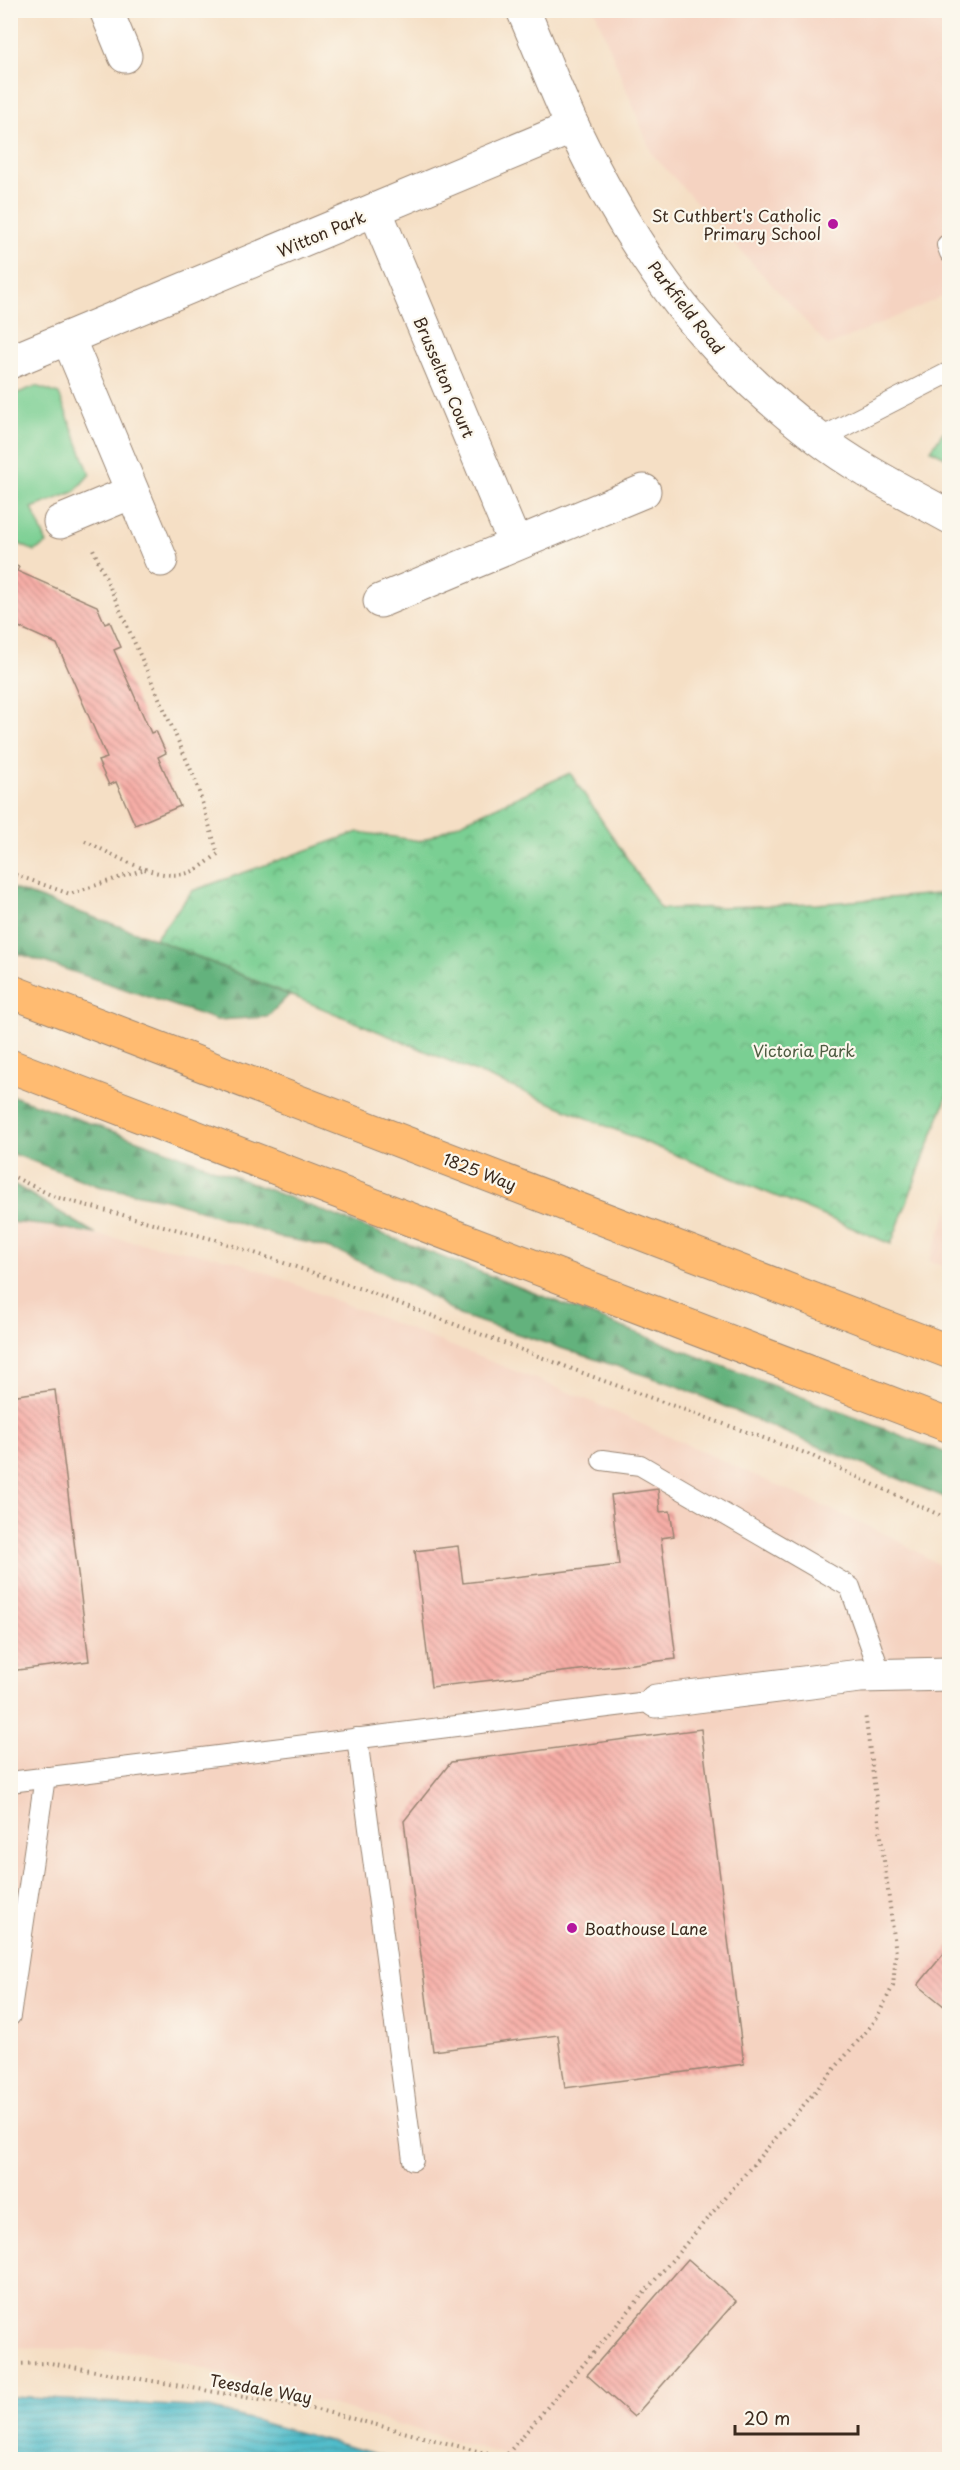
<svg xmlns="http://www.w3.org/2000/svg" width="960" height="2470" viewBox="0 0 960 2470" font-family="'Playpen Sans',sans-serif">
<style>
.built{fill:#f5d3c1}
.green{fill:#7acf93;stroke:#5a7c58;stroke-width:1.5}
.forest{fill:url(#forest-firs);stroke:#4f6e4e;stroke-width:1.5}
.park{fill:url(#park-crowns);stroke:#5a7c58;stroke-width:1.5}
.water{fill:url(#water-rules);stroke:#467374;stroke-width:1.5}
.building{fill:url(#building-back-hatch)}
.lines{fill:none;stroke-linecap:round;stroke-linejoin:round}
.service-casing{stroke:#988472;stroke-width:22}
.minor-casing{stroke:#988472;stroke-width:35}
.tertiary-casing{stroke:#988472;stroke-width:35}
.primary-casing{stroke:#988472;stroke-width:35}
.path{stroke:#988472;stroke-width:4;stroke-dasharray:1.5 4.5;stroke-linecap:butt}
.service{stroke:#fff;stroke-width:20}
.minor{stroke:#fff;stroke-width:33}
.tertiary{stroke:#fff;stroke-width:33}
.primary{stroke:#ffbb71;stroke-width:33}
.poi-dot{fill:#b5179e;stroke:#fbf7ec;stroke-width:2}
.labels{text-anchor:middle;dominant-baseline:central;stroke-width:4.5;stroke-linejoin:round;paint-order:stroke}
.poi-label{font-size:16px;fill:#3b2a1e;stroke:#fbf7ec;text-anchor:end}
.street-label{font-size:16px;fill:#3b2a1e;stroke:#fbf7ec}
.park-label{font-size:16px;fill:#4e5c41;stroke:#fbf7ec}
</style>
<defs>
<pattern id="forest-firs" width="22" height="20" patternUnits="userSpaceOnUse" patternTransform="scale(1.5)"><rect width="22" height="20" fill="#63b27d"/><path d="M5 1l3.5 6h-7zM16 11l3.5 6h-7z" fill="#539166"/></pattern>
<pattern id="park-crowns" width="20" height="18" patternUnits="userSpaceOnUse" patternTransform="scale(1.5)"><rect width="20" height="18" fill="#7acf93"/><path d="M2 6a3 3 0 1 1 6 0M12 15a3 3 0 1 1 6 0" fill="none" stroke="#65a877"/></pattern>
<pattern id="water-rules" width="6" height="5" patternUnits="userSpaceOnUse" patternTransform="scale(1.5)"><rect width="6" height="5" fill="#50bcca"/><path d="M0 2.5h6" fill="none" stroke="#4499a3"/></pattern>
<pattern id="building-back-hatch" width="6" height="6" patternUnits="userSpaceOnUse" patternTransform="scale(1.5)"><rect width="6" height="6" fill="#f7aea7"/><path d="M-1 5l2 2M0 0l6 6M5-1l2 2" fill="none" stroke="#c98e87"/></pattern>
</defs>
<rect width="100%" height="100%" fill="#fbf7ec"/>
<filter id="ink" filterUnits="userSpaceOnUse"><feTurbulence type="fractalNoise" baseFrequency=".0167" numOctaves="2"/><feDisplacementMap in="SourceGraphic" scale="12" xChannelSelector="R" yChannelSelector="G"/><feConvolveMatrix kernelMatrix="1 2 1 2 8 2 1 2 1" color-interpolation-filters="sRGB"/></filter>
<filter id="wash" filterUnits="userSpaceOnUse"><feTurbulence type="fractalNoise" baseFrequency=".008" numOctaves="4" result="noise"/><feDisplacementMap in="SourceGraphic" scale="24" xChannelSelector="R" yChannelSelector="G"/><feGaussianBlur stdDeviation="1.35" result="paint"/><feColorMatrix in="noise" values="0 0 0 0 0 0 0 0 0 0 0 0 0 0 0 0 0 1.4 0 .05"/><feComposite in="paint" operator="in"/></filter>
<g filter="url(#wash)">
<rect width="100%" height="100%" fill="#f5dfc5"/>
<g class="built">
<path d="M595,11H949V294L828,346L652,154Z"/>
<path d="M949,1208V1269L929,1261Z"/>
<path d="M11,1222L50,1226L233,1260L586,1399L894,1538L949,1571V2459H519L146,2352L11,2347Z"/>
</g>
<g class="green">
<path d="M36,386L59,394L90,474L74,492L32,508L47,544L34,551L11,540L10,396Z"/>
<path d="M949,429V459L931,450L943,432Z"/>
</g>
<g class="forest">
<path d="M11,888L155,939L289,995L267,1017L217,1020L11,951Z"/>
<path d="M10,1095L174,1153L949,1454V1499L812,1444L678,1386L459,1315L422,1291L342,1253L311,1243L283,1238L170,1200L98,1186L11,1153Z"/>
<path d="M10,1182L96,1234L50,1226L11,1222Z"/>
</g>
<path class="park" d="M570,773L661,909L817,904L949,893V1091L891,1244L155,939L192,891L358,832L421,841Z"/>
<path class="water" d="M11,2397L210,2408L394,2459H11Z"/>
<g id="blocks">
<g class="building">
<path d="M10,564L19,567L17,571L97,606L105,624L110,622L121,647L114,650L151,733L156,731L166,753L158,757L180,806L135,825L116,782L109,785L98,761L107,758L57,644L10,623Z"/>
<path d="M55,1390L89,1661L10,1671V1396Z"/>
<path d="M658,1489L660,1512L670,1511L674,1536L661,1538L676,1659L431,1687L415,1551L458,1546L463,1583L619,1565L611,1495Z"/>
<path d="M701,1729L744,2064L565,2088L558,2035L433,2051L404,1821L451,1762Z"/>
<path d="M950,1946V2011L918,1985Z"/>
<path d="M688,2259L736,2301L634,2417L587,2375Z"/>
</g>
</g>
</g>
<g filter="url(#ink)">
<use href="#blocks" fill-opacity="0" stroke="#988472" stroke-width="1.5"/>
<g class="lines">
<g class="service-casing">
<g id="service">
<path d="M950,244L947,245L950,253"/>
<path d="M819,439L950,372"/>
<path d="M602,1460L640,1465L850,1587L881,1675"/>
<path d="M357,1738L413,2160"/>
<path d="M10,1782L656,1701"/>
<path d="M10,2016L45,1777"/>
</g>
</g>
<g class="minor-casing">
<g id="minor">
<path d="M106,10L125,56"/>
<path d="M375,210L515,544"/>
<path d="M68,338L161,560"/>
<path d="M10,362L573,127"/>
<path d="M60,522L132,492"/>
<path d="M380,601L644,491"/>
<path d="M656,1701L860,1676L950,1674"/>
</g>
</g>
<g class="tertiary-casing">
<path id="tertiary" d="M523,10C540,49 555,89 573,127C613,210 664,294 729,360C756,388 787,414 818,438C858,469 905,492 950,517"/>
</g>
<g class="primary-casing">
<g id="primary">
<path d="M10,991L950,1352"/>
<path d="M10,1066L950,1426"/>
</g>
</g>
<g class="path">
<path d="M85,841C115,855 164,887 195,870C203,866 211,859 218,854L195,779L93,549"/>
<path d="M10,873L70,894L145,869"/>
<path d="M10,1175L55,1197L216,1240L364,1290L604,1381L808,1454L950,1520"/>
<path d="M10,2364L50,2363L323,2411L504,2458L875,2021L893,1986L896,1953L865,1713"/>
</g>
<use href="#service" class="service"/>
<use href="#minor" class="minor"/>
<use href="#tertiary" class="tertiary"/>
<use href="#primary" class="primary"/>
</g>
</g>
<g class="poi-dot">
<circle cx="833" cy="224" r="6"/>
<circle cx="572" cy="1928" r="6"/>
</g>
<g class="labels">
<g class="poi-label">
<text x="821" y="215">St Cuthbert's Catholic<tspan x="821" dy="18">Primary School</tspan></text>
<text x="584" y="1928" text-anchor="start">Boathouse Lane</text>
</g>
<g class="street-label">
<text transform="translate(321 233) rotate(-23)">Witton Park</text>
<text transform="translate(687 307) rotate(52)">Parkfield Road</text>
<text transform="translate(445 377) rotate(67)">Brusselton Court</text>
<text transform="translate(480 1171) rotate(21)">1825 Way</text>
<text transform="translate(261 2388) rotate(10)">Teesdale Way</text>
</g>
<g class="park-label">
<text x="804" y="1050">Victoria Park</text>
</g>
</g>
<rect width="960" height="2470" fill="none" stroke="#fbf7ec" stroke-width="36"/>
<path d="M735 2425v9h123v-9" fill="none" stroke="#3b2a1e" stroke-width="3"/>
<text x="744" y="2425" font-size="18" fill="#3b2a1e" stroke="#fbf7ec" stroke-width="4.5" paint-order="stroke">20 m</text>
</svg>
